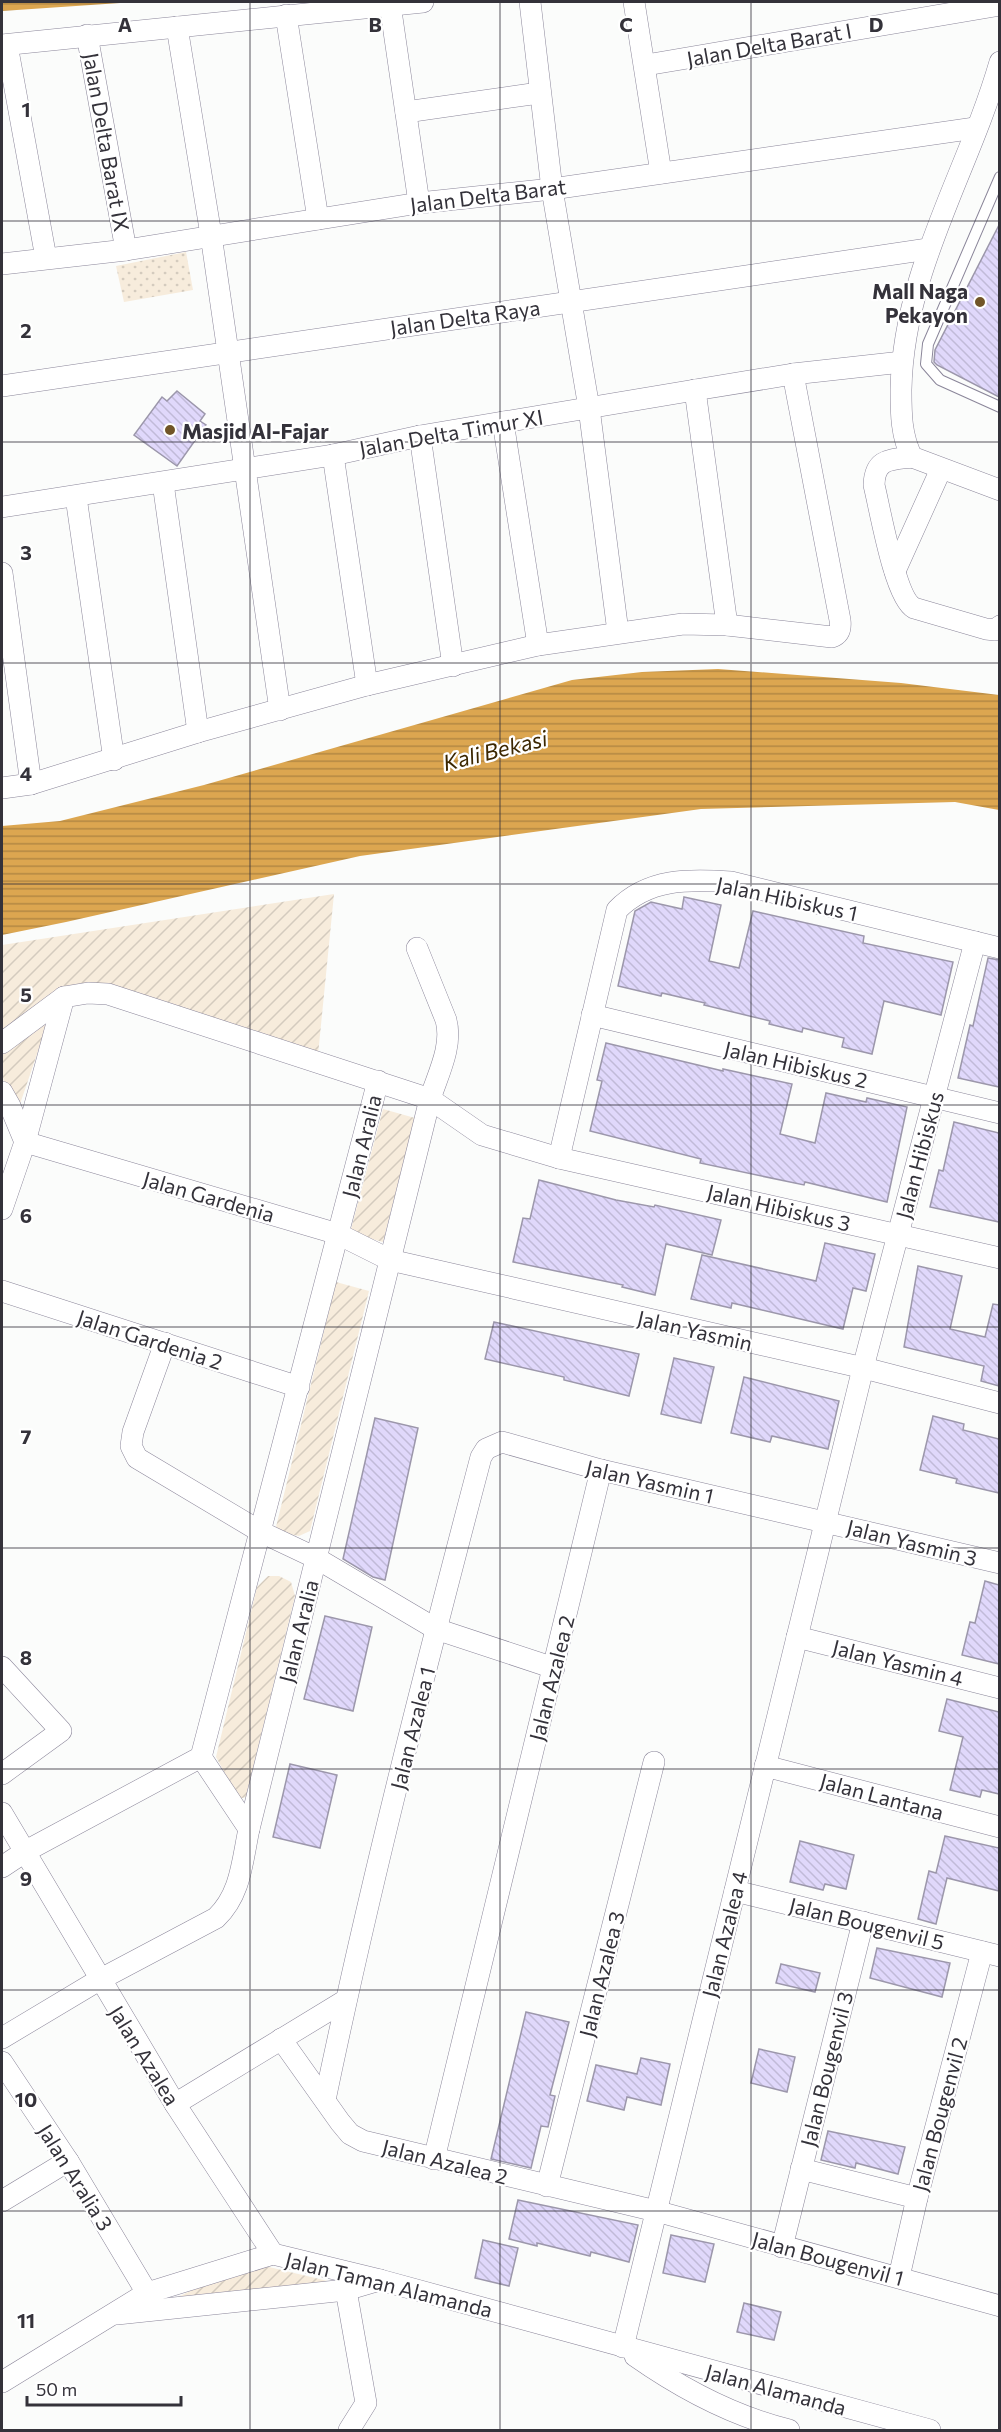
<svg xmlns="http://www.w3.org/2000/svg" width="1001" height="2432" viewBox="0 0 1001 2432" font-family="Commissioner,sans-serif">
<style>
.park{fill:url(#park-dots)}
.garden{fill:url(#garden-furrows)}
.water{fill:url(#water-rules)}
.building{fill:url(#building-back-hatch);stroke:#9c97ab;stroke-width:1.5}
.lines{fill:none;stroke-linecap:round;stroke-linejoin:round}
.lane-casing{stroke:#8b869a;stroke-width:12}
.street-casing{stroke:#8b869a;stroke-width:22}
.lane{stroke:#fff;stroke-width:10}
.street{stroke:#fff;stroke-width:21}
.grid{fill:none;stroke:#34323a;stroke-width:1.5;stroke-opacity:0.55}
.poi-dot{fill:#715528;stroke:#fff;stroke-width:2}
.labels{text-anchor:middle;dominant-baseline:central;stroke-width:4.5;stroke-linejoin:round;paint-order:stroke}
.street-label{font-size:21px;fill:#34323a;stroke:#fff}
.poi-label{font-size:21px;font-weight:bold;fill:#34323a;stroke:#fff;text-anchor:end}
.water-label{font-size:22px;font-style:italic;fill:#3c2700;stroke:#fff}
.grid-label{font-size:20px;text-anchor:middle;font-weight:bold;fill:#34323a;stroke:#fff;stroke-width:4.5;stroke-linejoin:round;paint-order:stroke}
</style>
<defs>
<pattern id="park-dots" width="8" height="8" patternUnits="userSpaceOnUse" patternTransform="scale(1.5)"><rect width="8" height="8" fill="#f7ecdc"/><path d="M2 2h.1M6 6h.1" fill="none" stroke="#d4cbbe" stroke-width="1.8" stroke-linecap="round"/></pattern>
<pattern id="garden-furrows" width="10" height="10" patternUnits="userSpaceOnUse" patternTransform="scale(1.5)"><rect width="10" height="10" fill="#f7ecdc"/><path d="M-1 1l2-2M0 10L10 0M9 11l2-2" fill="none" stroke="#d4cbbe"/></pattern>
<pattern id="water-rules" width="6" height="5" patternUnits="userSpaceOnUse" patternTransform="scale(1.5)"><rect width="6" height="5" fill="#dca650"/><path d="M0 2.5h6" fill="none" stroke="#b38843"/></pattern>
<pattern id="building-back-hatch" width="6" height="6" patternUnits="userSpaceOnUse" patternTransform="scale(1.5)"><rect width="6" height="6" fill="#e0d8fb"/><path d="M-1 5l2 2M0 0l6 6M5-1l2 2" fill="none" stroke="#c1bad8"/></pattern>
</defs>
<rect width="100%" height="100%" fill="#fbfcfb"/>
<path class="park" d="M186,252L193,290L124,302L116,266Z"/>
<g class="garden">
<path d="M334,894L318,1055L102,989L51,996L2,1030V945Z"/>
<path d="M48,1022L20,1104C0,1095 2,1067 2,1048Z"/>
<path d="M383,1109L415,1118L383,1242L350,1233Z"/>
<path d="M336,1282L369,1291L310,1531L299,1536L284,1533L276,1527Z"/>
<path d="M268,1576H279L291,1582L295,1596L246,1797L239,1799L216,1757L257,1587Z"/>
<path d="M269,2267L336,2283L159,2306L228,2273Z"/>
</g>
<g class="water">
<path d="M2,2H135L2,11Z"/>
<path d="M718,669L901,683L999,695V810L955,802L701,809L360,856L66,922L2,935V826L60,821L204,785L572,680L642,672Z"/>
</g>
<g class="building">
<path d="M999,225V397L937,365L934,362L935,350Z"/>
<path d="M177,391L205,414L200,421L206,425L177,466L134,435L162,397L167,401Z"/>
<path d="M684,897L721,905L709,961L739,968L753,911L864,936L863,943L953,962L941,1015L884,1001L872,1054L842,1047L844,1038L803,1028L802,1032L769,1024L770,1021L704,1005L705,1003L662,993L661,996L618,986L635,911L651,902L682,909Z"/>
<path d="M988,958L999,960V1087L958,1078L970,1025L973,1026Z"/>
<path d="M606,1043L723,1071V1069L792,1084L780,1134L815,1143L826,1093L866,1102L867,1098L907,1107L887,1202L805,1182L804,1185L700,1163L701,1159L590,1131L602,1081L597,1080Z"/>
<path d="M954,1122L999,1133V1222L930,1207L939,1170L943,1171Z"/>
<path d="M539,1180L616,1200L654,1207L655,1205L721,1220L712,1255L666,1244L655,1295L622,1287L623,1285L513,1262L523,1218L530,1219Z"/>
<path d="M825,1243L875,1254L866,1291L853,1288L843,1329L732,1303L731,1308L691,1299L702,1255L816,1281Z"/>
<path d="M918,1266L962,1276L950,1329L985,1337L993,1304L999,1305V1386L981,1381L984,1366L904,1347Z"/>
<path d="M494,1322L639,1354L629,1396L564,1380V1377L485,1359Z"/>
<path d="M674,1358L714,1367L701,1423L661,1414Z"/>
<path d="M744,1377L839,1401L828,1449L772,1436L770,1442L731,1433Z"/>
<path d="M933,1416L964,1424L963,1430L999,1439V1493L956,1483L957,1479L920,1470Z"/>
<path d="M375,1418L418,1428L385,1580L373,1577L343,1559Z"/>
<path d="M985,1581L999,1585V1664L962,1655L970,1622L975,1623Z"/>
<path d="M325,1616L372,1627L353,1711L304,1699Z"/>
<path d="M947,1699L999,1712V1794L982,1790L980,1797L950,1790L963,1737L939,1731Z"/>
<path d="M290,1764L337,1775L320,1848L273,1837Z"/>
<path d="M945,1836L999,1848V1891L947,1878L936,1924L918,1919L929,1871L936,1873Z"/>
<path d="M800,1841L854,1855L846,1889L825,1884L823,1890L790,1882Z"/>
<path d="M877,1948L950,1963L942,1997L870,1978Z"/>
<path d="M781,1964L820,1973L815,1992L776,1983Z"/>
<path d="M526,2012L569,2022L550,2095L555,2096L548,2127L541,2126L531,2168L491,2159Z"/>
<path d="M759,2049L795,2057L787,2092L751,2083Z"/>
<path d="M641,2058L670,2064L661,2105L627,2097L624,2110L587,2101L596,2065L637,2074Z"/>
<path d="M828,2131L905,2147L898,2174L856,2163L855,2168L821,2160Z"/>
<path d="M518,2200L638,2225L629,2262L591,2252L590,2256L537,2243V2246L509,2239Z"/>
<path d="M671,2235L714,2244L705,2282L663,2273Z"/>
<path d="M483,2240L518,2248L509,2286L475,2278Z"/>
<path d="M744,2303L781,2312L774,2340L737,2332Z"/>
</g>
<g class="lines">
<g class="lane-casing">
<path id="lane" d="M1000,177L928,344L926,364L940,380L1000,407"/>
</g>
<g class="street-casing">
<g id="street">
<path d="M530,2L552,189L589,408L618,632"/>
<path d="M634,2L661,173"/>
<path d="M390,4L419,203"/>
<path d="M286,15L318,219"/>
<path d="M177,27L211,235L280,710"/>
<path d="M87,35L126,250"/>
<path d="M2,45L423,2"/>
<path d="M7,45L46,258"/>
<path d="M1000,62C968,173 903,271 901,390C901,413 901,436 912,457L1000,490"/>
<path d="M646,65L1000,5"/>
<path d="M406,112L539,93"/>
<path d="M2,264L126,250L419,203L552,189L975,128"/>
<path d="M2,386L928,249"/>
<path d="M695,390L727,625"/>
<path d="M503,422L538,645"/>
<path d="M420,436L453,666"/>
<path d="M333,455L367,685"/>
<path d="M912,457C890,460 875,458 874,485C880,509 895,598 914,608L986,629L995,630L1000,626"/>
<path d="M163,483L198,732"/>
<path d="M76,497L114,760"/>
<path d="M2,507L333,455L420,436L695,390L793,374L902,362"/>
<path d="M895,571L941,469"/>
<path d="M2,573L31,784"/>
<path d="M2,788L31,784L198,732L367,685L538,645L683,624L727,625L832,637C840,634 841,628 840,620L793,374"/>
<path d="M592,1015L1000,1113"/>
<path d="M2,1043L64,997"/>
<path d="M2,1092L10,1106L25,1142"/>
<path d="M25,1142L338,1234L390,1260L864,1368L1000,1403"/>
<path d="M559,1158L617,910C648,878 689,879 731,882L1000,948"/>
<path d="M2,1209L25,1142L64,997L88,993L108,994L430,1099L482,1135L559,1158L1000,1258"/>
<path d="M2,1291L299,1387"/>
<path d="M165,1343L133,1432L131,1446L137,1458L261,1532L316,1558L436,1629L554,1668"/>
<path d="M797,1637L1000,1688"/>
<path d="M2,1667L61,1731L2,1774"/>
<path d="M201,1757L249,1829"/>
<path d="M765,1766L1000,1827"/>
<path d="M2,1813L175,2104L273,2254"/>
<path d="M2,1867L26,1851L201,1757L378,1081"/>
<path d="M735,1891L1000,1956"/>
<path d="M2,2038L99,1980L216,1918C241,1894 242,1862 249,1829L430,1099C438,1074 453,1046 446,1020L417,948"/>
<path d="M281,2039L340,2122L350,2134L363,2141L656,2211L1000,2306"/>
<path d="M2,2062L68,2161L147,2293"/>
<path d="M325,2100C370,1884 425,1670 481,1457L486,1449L502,1442L601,1470L1000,1563"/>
<path d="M175,2104L346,2000"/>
<path d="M434,2159L601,1470"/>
<path d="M801,2169L917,2198"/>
<path d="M547,2186L654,1762"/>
<path d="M2,2201L68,2161"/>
<path d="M782,2247L863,1922"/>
<path d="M899,2277L917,2198L982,1952"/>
<path d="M346,2290L366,2403L349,2430"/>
<path d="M117,2314L346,2290L380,2280"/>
<path d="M623,2347L865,1360L975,942"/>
<path d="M635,2356C682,2389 733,2416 789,2430"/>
<path d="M2,2382L147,2293L273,2254L380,2280L930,2430"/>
</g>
</g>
<use href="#lane" class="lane"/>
<use href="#street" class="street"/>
</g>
<path class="grid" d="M250,2V2430M500,2V2430M751,2V2430M2,221H1000M2,442H1000M2,663H1000M2,884H1000M2,1105H1000M2,1327H1000M2,1548H1000M2,1769H1000M2,1990H1000M2,2211H1000"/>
<g class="poi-dot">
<circle cx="980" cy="302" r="6"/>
<circle cx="170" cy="430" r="6"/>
</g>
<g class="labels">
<g class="street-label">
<text transform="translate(769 44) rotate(-10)">Jalan Delta Barat I</text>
<text transform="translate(107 142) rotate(80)">Jalan Delta Barat IX</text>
<text transform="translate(488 195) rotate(-7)">Jalan Delta Barat</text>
<text transform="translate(465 317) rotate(-8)">Jalan Delta Raya</text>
<text transform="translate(451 432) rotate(-10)">Jalan Delta Timur XI</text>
<text transform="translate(787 898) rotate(12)">Jalan Hibiskus 1</text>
<text transform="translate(796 1064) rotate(13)">Jalan Hibiskus 2</text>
<text transform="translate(361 1146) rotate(-76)">Jalan Aralia</text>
<text transform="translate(919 1155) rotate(-75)">Jalan Hibiskus</text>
<text transform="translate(209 1196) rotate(16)">Jalan Gardenia</text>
<text transform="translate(779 1207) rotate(13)">Jalan Hibiskus 3</text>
<text transform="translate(695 1330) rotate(13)">Jalan Yasmin</text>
<text transform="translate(150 1339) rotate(18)">Jalan Gardenia 2</text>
<text transform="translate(650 1481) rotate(13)">Jalan Yasmin 1</text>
<text transform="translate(912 1542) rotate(14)">Jalan Yasmin 3</text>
<text transform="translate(298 1631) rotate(-76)">Jalan Aralia</text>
<text transform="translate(898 1662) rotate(14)">Jalan Yasmin 4</text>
<text transform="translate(551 1678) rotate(-76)">Jalan Azalea 2</text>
<text transform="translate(412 1728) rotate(-76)">Jalan Azalea 1</text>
<text transform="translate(882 1796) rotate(15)">Jalan Lantana</text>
<text transform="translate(867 1923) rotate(14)">Jalan Bougenvil 5</text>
<text transform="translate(724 1934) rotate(-76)">Jalan Azalea 4</text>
<text transform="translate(601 1974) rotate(-76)">Jalan Azalea 3</text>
<text transform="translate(145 2055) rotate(58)">Jalan Azalea</text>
<text transform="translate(826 2069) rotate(-76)">Jalan Bougenvil 3</text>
<text transform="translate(939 2114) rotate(-75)">Jalan Bougenvil 2</text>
<text transform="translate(445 2161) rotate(14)">Jalan Azalea 2</text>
<text transform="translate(76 2177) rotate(58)">Jalan Aralia 3</text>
<text transform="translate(828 2258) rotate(15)">Jalan Bougenvil 1</text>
<text transform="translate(389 2284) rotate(14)">Jalan Taman Alamanda</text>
<text transform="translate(776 2389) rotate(15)">Jalan Alamanda</text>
</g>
<g class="poi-label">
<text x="968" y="290">Mall Naga<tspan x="968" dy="24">Pekayon</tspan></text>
<text x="182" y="430" text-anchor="start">Masjid Al-Fajar</text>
</g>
<g class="water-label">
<text transform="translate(495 750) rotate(-14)">Kali Bekasi</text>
</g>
</g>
<g class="grid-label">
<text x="125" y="32">A</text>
<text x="375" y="32">B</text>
<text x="626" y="32">C</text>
<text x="876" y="32">D</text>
<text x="26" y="117">1</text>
<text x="26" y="338">2</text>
<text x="26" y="560">3</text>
<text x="26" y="781">4</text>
<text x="26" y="1002">5</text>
<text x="26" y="1223">6</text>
<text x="26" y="1444">7</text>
<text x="26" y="1665">8</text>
<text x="26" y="1886">9</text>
<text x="26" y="2107">10</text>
<text x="26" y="2328">11</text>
</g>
<rect width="1001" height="2432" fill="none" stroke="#34323a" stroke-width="6"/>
<path d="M27 2396v9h154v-9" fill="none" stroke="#34323a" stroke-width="3"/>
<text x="36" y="2396" font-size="18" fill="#34323a" stroke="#ffffff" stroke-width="4.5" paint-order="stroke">50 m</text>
</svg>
